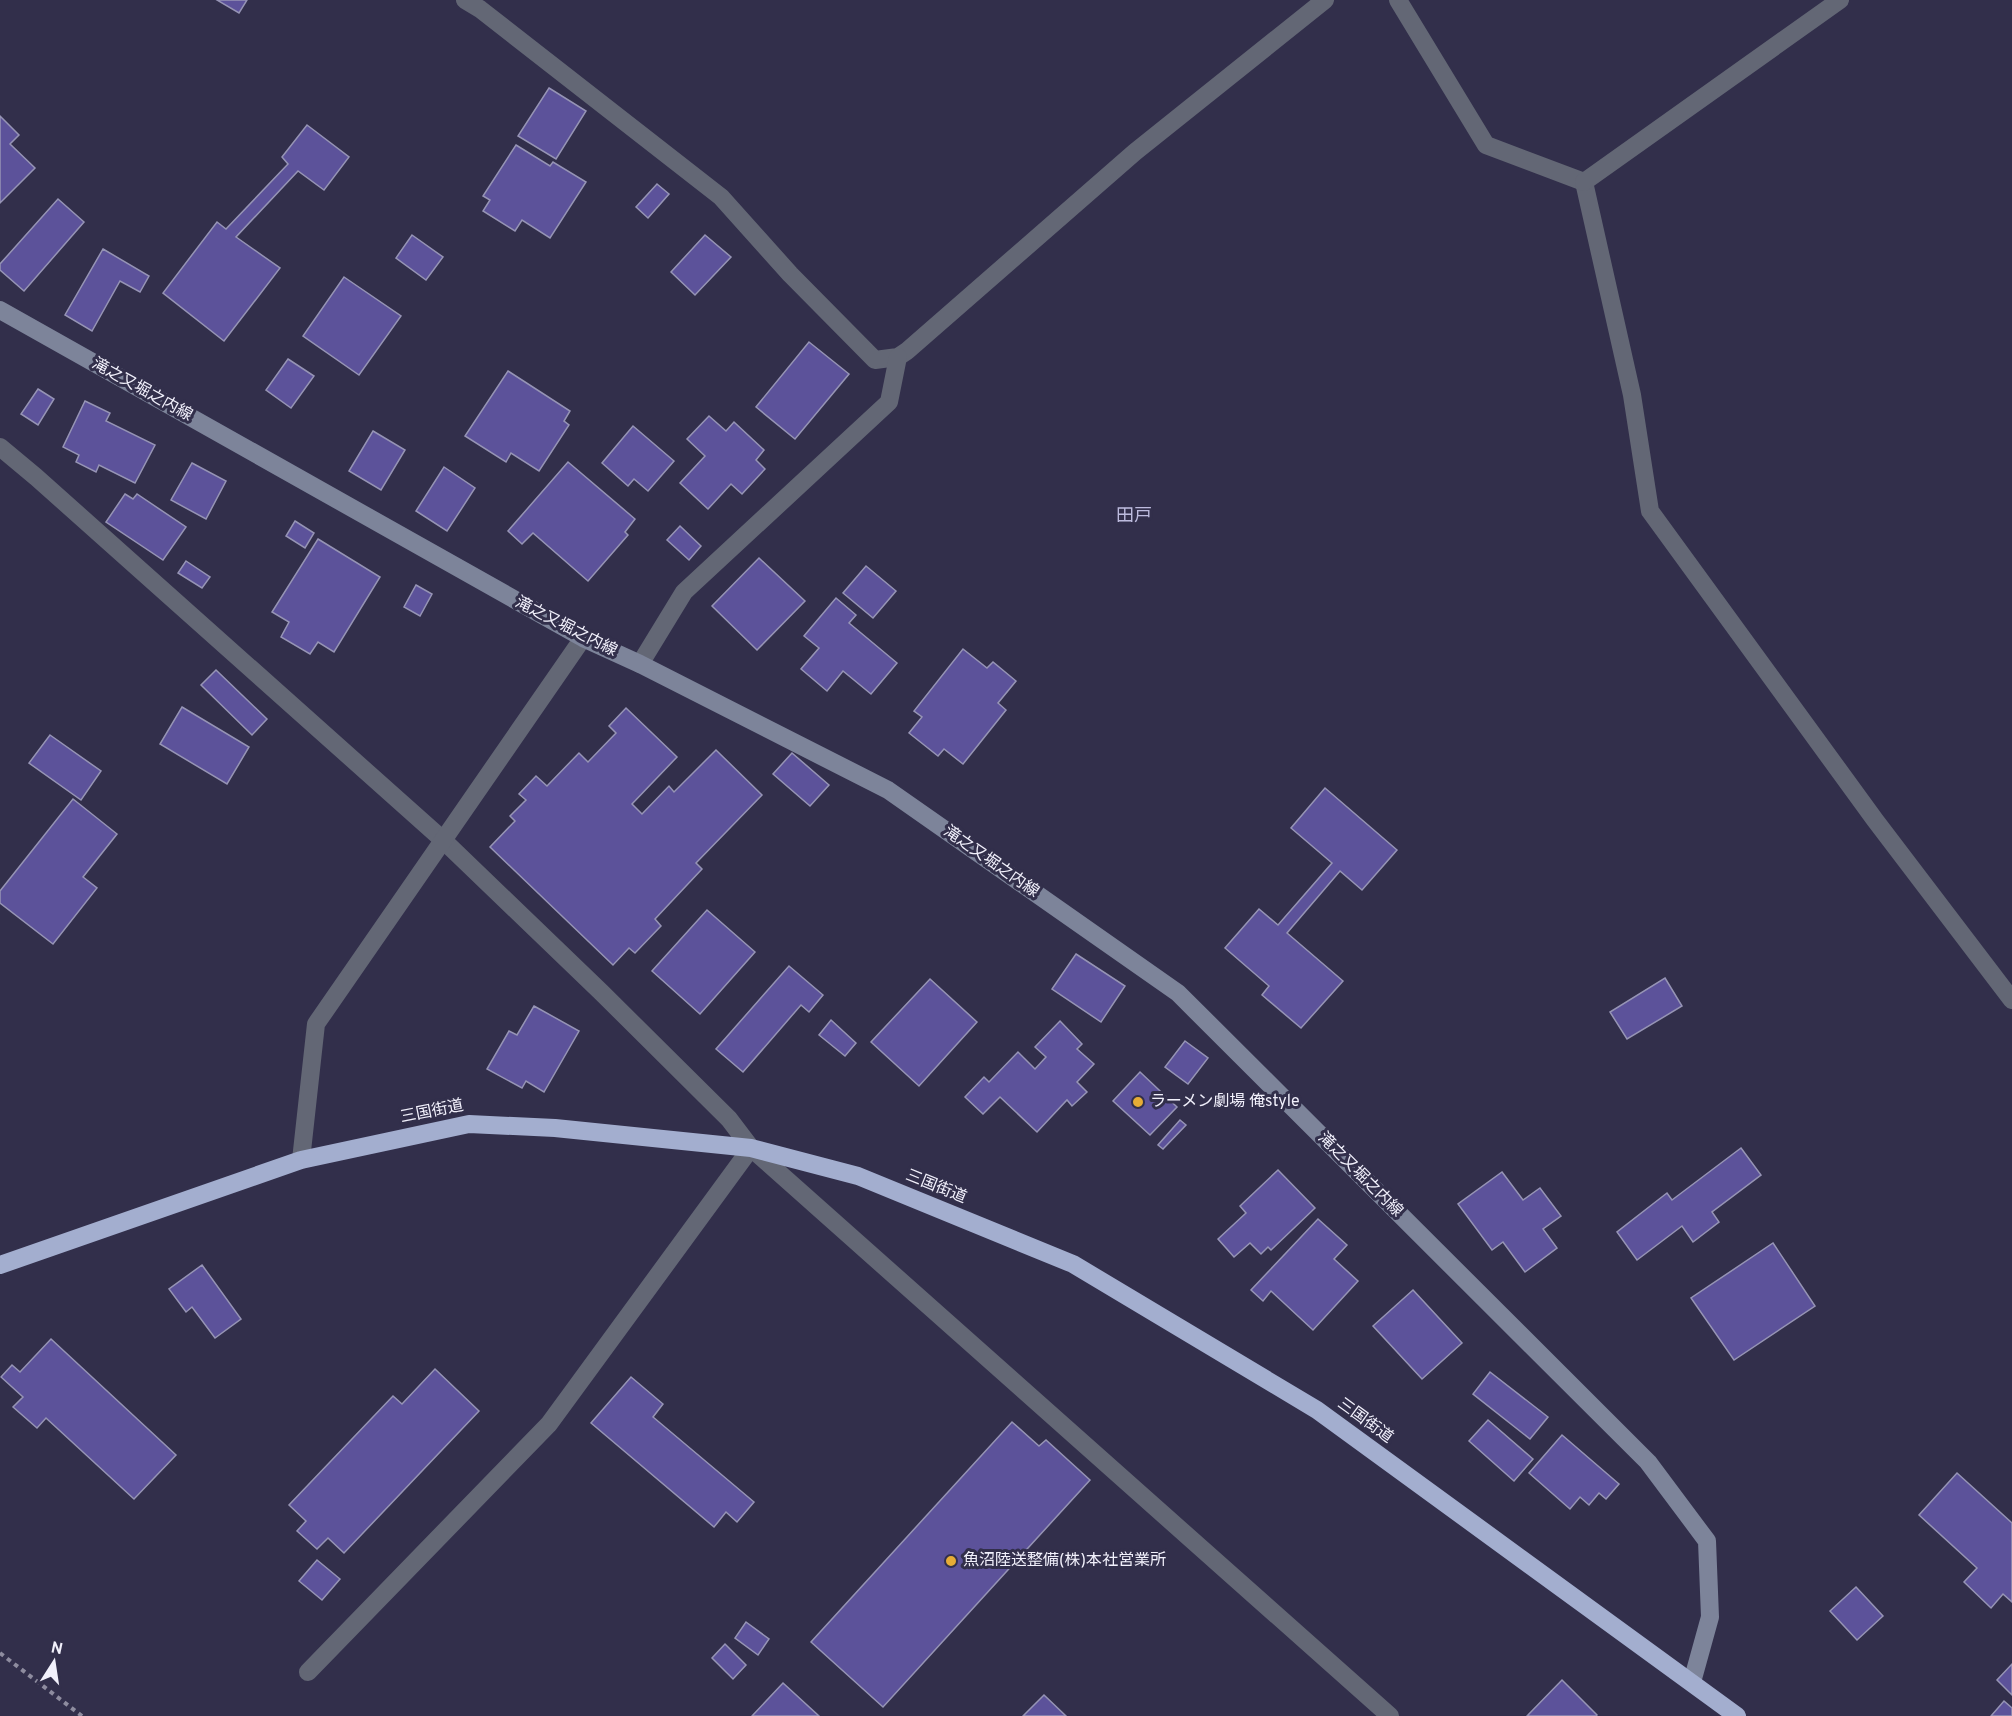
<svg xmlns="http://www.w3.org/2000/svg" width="2012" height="1716" viewBox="0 0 2012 1716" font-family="Overpass,'Noto Sans JP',sans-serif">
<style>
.building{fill:#5c529a;stroke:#9694b5;stroke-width:1.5}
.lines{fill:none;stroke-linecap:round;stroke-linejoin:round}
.path{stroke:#8e8c9f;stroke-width:4;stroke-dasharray:4.5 4.5;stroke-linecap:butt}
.lane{stroke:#636775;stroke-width:18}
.street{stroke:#636775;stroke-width:18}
.secondary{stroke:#7d849a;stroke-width:18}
.highway{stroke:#a3aecf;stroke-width:18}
.poi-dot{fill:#e6ac36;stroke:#322f4b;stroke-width:2}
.labels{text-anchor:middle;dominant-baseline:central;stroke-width:6;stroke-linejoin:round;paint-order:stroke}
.street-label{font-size:16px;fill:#f2f1fc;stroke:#322f4b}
.poi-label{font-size:16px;fill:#f2f1fc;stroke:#322f4b;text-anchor:start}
.neighbourhood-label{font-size:18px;fill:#bdbbde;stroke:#322f4b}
</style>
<rect width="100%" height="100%" fill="#322f4b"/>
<g class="building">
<path d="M217,0H247L239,13Z"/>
<path d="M549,88L586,111L556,159L518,136Z"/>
<path d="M0,116L19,135L10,144L35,168L0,203Z"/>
<path d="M307,125L349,157L324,190L298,171L236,237L280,268L224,341L163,293L217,222L226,229L288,164L282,157Z"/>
<path d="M516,145L550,166L553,162L586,182L550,238L522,220L515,231L483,211L490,200L483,196Z"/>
<path d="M657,184L669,194L648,218L636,207Z"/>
<path d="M58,199L84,222L24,291L0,270V264Z"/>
<path d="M412,235L443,257L426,280L396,258Z"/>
<path d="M705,235L731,257L695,295L671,272Z"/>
<path d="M103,249L149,276L140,292L120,281L92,331L65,315Z"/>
<path d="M344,277L401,316L359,375L303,336Z"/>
<path d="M809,342L849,374L795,439L756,407Z"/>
<path d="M288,359L314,376L291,408L266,390Z"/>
<path d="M508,371L570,411L564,421L569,425L539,471L511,453L506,462L465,436Z"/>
<path d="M38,389L54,399L38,425L21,414Z"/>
<path d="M85,401L110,413L106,421L155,445L135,483L99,465L96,472L76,462L79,455L63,447Z"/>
<path d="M709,416L726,431L734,422L764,450L756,460L765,469L742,494L731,484L708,509L680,483L705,456L687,439Z"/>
<path d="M633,426L674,461L648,491L634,479L628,486L602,463Z"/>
<path d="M373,431L405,450L381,490L349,471Z"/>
<path d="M568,462L635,519L625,532L628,535L588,581L533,533L522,544L508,531Z"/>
<path d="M192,463L226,481L206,519L171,500Z"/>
<path d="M444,467L475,488L447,531L416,511Z"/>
<path d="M125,494L133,499L137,494L186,527L163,560L106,522Z"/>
<path d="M295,521L314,533L305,548L286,536Z"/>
<path d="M680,526L701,546L689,560L667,540Z"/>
<path d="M318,539L380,577L334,652L318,642L310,654L281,637L289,622L272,612Z"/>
<path d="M759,558L805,601L757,650L712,606Z"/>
<path d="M186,561L210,577L202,588L178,573Z"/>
<path d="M866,566L896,591L873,618L843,593Z"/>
<path d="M416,585L432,594L420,616L404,607Z"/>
<path d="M836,598L856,615L849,623L897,663L871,694L843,671L827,691L801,669L819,648L804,636Z"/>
<path d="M963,649L987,668L993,662L1016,681L998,703L1006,710L963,764L944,749L938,756L909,733L922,717L914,711Z"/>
<path d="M216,670L267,719L252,735L201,685Z"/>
<path d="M182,707L249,747L227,784L160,744Z"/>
<path d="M626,708L677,757L632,804L642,814L669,786L674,792L716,750L762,795L696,863L702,869L655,919L661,926L635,953L629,948L613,965L490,847L515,821L510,816L526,800L519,794L536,776L547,786L579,753L588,762L616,733L609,726Z"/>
<path d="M50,735L101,771L81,800L29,763Z"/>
<path d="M792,753L829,785L810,806L773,774Z"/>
<path d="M1325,788L1397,850L1362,890L1340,871L1287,933L1343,981L1301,1028L1262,995L1269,986L1225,948L1259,909L1278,925L1332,863L1291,828Z"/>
<path d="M73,799L117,834L83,877L97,888L53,944L0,903V891Z"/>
<path d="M707,910L755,952L700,1014L652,971Z"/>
<path d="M1076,954L1125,986L1101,1022L1052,989Z"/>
<path d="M789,966L823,995L809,1012L801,1005L743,1072L716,1049Z"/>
<path d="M1665,978L1682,1006L1627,1039L1610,1012Z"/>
<path d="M930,979L977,1022L919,1086L871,1042Z"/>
<path d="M534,1006L579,1031L544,1092L526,1081L522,1088L487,1069L509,1031L517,1035Z"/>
<path d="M831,1020L856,1043L845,1056L819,1035Z"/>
<path d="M1060,1021L1082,1044L1077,1049L1094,1064L1077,1082L1087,1092L1072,1106L1067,1100L1037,1132L1000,1097L983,1114L965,1097L984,1077L989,1082L1018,1052L1035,1069L1046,1057L1035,1047Z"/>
<path d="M1185,1041L1208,1058L1188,1084L1165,1067Z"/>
<path d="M1140,1072L1177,1107L1150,1135L1113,1101Z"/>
<path d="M1180,1120L1186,1125L1163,1149L1158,1145Z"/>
<path d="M1741,1148L1761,1175L1712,1212L1719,1222L1693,1242L1682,1226L1637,1260L1617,1232L1667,1193L1672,1200Z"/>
<path d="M1278,1170L1315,1208L1271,1250L1268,1247L1261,1254L1250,1243L1234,1257L1218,1239L1246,1213L1240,1206Z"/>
<path d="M1502,1172L1523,1200L1540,1188L1561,1216L1543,1229L1557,1248L1525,1272L1503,1242L1492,1250L1458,1204Z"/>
<path d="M1318,1219L1347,1245L1334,1259L1358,1281L1313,1330L1271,1291L1263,1301L1251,1290Z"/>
<path d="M1773,1243L1815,1306L1734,1360L1691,1298Z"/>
<path d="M202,1265L241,1319L215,1338L192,1307L186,1312L169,1289Z"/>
<path d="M1413,1290L1462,1343L1422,1379L1373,1326Z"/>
<path d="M51,1339L176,1455L134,1499L46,1418L37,1428L13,1407L23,1397L1,1377L12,1365L20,1372Z"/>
<path d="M435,1369L479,1411L344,1553L328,1538L317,1549L297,1531L306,1521L289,1505L393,1396L402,1404Z"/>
<path d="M1490,1372L1548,1417L1530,1439L1473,1394Z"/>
<path d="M631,1377L663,1404L653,1417L754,1502L737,1522L726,1512L714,1527L591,1423Z"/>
<path d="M1488,1420L1533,1459L1514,1481L1469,1441Z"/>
<path d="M1012,1422L1039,1446L1046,1440L1090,1480L883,1707L811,1642Z"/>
<path d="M1562,1435L1619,1484L1606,1499L1599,1493L1589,1505L1580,1497L1570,1509L1529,1473Z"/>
<path d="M1957,1473L2012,1523V1602L2003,1594L1991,1608L1964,1582L1977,1568L1919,1515Z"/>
<path d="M317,1560L340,1579L322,1600L299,1581Z"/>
<path d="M1856,1587L1883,1616L1857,1640L1830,1611Z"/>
<path d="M746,1622L769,1639L758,1655L735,1638Z"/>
<path d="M725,1644L746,1665L733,1679L712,1658Z"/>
<path d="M2012,1664V1695L1997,1680Z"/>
<path d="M1562,1680L1597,1715L1596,1716H1527Z"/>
<path d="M783,1683L819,1716H752Z"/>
<path d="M1044,1695L1066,1716H1023Z"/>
<path d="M2004,1701L2012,1708V1716H1991Z"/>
</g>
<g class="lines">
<path class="path" d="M0,1653L82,1716"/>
<path class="lane" d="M0,447L36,477L443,840"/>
<g class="street">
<path d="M465,0L480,9L721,197L790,274L875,360L898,357L907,351L1135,152L1325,0"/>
<path d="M1398,0L1486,145L1584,182"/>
<path d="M1584,182L1632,395L1650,511L1875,820L2012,1000"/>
<path d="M1584,182L1840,0"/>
<path d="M640,664L684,592L889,402L898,357"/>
<path d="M443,840L601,992L729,1119L751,1148L1390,1716"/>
<path d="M301,1160L316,1024L583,638"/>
<path d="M308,1672L549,1424L751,1148"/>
</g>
<path class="secondary" d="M0,310L583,638L640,664L888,790L1178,993L1648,1462L1707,1541L1710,1617L1692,1682"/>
<path class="highway" d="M0,1265L301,1160L469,1124L555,1128L751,1148L858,1176L1073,1264L1317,1410L1737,1716"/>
</g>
<g class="poi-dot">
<circle cx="1138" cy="1102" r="6"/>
<circle cx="951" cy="1561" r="6"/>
</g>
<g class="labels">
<g class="street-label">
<text transform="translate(142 390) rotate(29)">滝之又堀之内線</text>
<text transform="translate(566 627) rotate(27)">滝之又堀之内線</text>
<text transform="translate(991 862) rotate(35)">滝之又堀之内線</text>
<text transform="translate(432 1112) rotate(-11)">三国街道</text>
<text transform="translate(1360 1175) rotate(45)">滝之又堀之内線</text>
<text transform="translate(936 1187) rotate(22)">三国街道</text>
<text transform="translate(1365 1421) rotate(36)">三国街道</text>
</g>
<g class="poi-label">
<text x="1150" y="1102">ラーメン劇場 俺style</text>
<text x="963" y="1561">魚沼陸送整備(株)本社営業所</text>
</g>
<g class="neighbourhood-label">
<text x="1134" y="516">田戸</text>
</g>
</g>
<g transform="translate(54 1662) rotate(12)" stroke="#322f4b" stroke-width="4.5" paint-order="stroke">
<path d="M0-4.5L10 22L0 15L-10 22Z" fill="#f2f1fc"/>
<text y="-9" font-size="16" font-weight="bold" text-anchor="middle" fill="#f2f1fc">N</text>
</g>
</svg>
